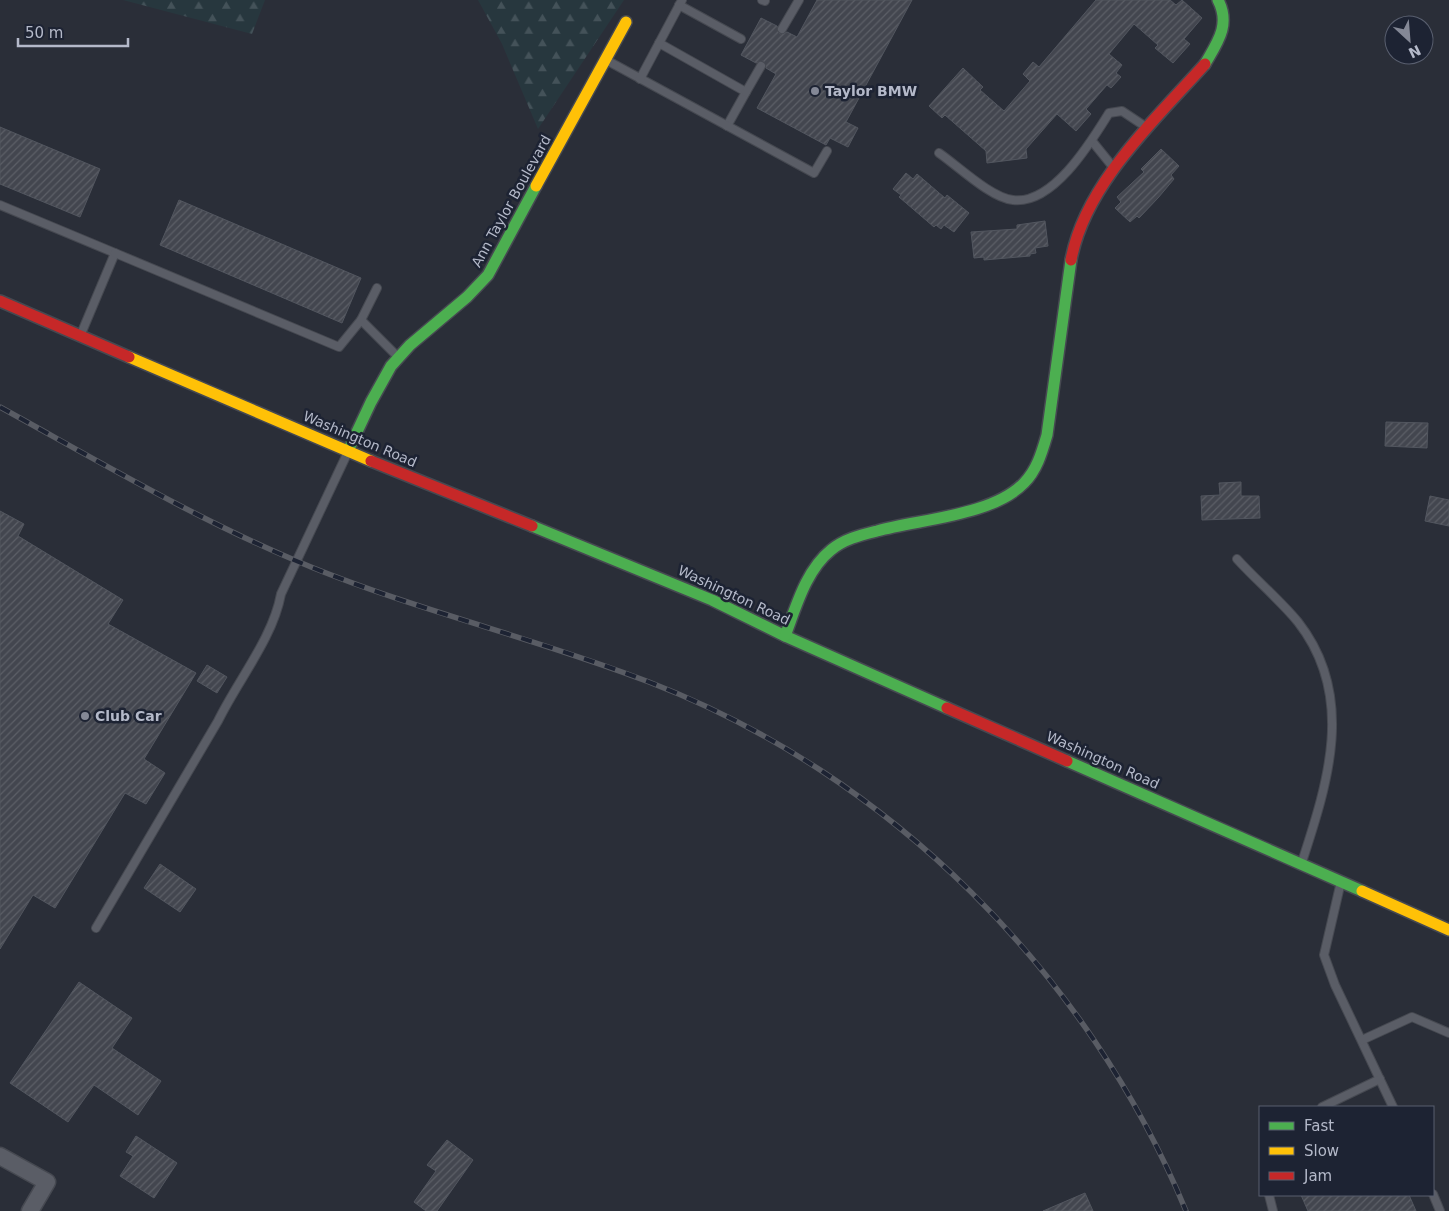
<svg xmlns="http://www.w3.org/2000/svg" width="1449" height="1211" viewBox="0 0 1449 1211" font-family="'DejaVu Sans',sans-serif">
<style>
.forest{fill:url(#forest-firs)}
.building{fill:url(#building-hatch);stroke:#52565f}
.lines{fill:none;stroke-linecap:round;stroke-linejoin:round}
.lane-casing{stroke:#464951;stroke-width:10}
.street-casing{stroke:#464951;stroke-width:19}
.fast-casing{stroke:#464951;stroke-width:14}
.slow-casing{stroke:#464951;stroke-width:14}
.jam-casing{stroke:#464951;stroke-width:14}
.lane{stroke:#5a5d66;stroke-width:8}
.street{stroke:#5a5d66;stroke-width:16}
.fast{stroke:#4caf50;stroke-width:11}
.slow{stroke:#ffc107;stroke-width:11}
.jam{stroke:#c62828;stroke-width:11}
.rail-casing{stroke:#595c64;stroke-width:5.5}
.rail{stroke:#1d2333;stroke-width:4;stroke-dasharray:11;stroke-linecap:butt}
.poi-dot{fill:#848896;stroke:#1d2333;stroke-width:2}
.labels{text-anchor:middle;dominant-baseline:central;stroke-width:5;stroke-linejoin:round;paint-order:stroke}
.poi-label{font-size:14px;font-weight:bold;fill:#b4b9c9;stroke:#1d2333;text-anchor:start}
.street-label{font-size:14px;fill:#b4b9c9;stroke:#1d2333}
</style>
<defs>
<pattern id="forest-firs" width="22" height="20" patternUnits="userSpaceOnUse" patternTransform="scale(1.25)"><rect width="22" height="20" fill="#27373e"/><path d="M5 1l3.5 6h-7zM16 11l3.5 6h-7z" fill="#445259"/></pattern>
<pattern id="building-hatch" width="6" height="6" patternUnits="userSpaceOnUse" patternTransform="scale(1.25)"><rect width="6" height="6" fill="#43464f"/><path d="M-1 1l2-2M0 6l6-6M5 7l2-2" fill="none" stroke="#5c5f67"/></pattern>
</defs>
<rect width="100%" height="100%" fill="#2a2e38"/>
<g class="forest">
<path d="M123,0H265L252,34Z"/>
<path d="M478,0H624L538,129L502,44Z"/>
</g>
<g class="building">
<path d="M817,0H912L846,122L858,128L848,147L830,138L826,145L757,108L776,74L766,68L763,61L756,63L741,55L761,18L777,26L780,34L787,32L797,37Z"/>
<path d="M1096,0H1170L1176,5L1182,0L1202,18L1184,39L1190,44L1173,63L1155,48L1158,45L1134,24L1109,54L1122,65L1116,73L1121,77L1111,88L1107,85L1086,109L1091,114L1076,131L1057,114L1026,149L1027,158L987,163L986,151L945,115L942,118L929,106L963,68L983,87L980,90L1004,111L1030,81L1023,74L1033,62L1039,67Z"/>
<path d="M0,127L100,169L80,217L0,184Z"/>
<path d="M1161,149L1179,166L1171,175L1174,179L1158,198L1139,218L1137,216L1130,222L1115,208L1121,202L1117,197L1144,172L1141,169Z"/>
<path d="M906,173L913,179L917,174L945,198L947,195L969,213L954,232L944,225L941,229L936,225L934,227L899,197L901,195L893,189Z"/>
<path d="M179,200L361,278L342,323L160,245Z"/>
<path d="M1045,221L1048,246L1035,248L1036,253L1030,254V256L984,260V257L974,258L971,232L1017,229V225Z"/>
<path d="M1386,422L1428,423L1427,448L1385,446Z"/>
<path d="M1241,482V496H1259L1260,518L1202,520L1201,496L1220,495L1219,483Z"/>
<path d="M1430,496L1449,500V526L1425,521Z"/>
<path d="M0,511L24,524L18,536L123,600L108,624L196,673L144,759L165,773L146,804L125,793L55,908L33,895L0,949Z"/>
<path d="M207,665L227,677L217,693L197,681Z"/>
<path d="M160,864L196,889L180,912L144,888Z"/>
<path d="M79,982L132,1018L112,1048L161,1081L138,1115L94,1085L68,1122L10,1083Z"/>
<path d="M136,1136L177,1163L154,1198L120,1176L133,1156L126,1152Z"/>
<path d="M447,1140L473,1160L437,1211H426L414,1202L436,1171L427,1165Z"/>
<path d="M1085,1193L1093,1211H1043Z"/>
<path d="M1301,1195H1409L1416,1211H1308Z"/>
</g>
<g class="lines">
<g class="lane-casing">
<g id="lane">
<path d="M762,0L765,1"/>
<path d="M679,5L741,39"/>
<path d="M782,29L799,0"/>
<path d="M659,43L746,92L727,126"/>
<path d="M608,61L814,173L827,151"/>
<path d="M640,79L682,0"/>
<path d="M746,92L761,66"/>
<path d="M1092,141L1113,167"/>
<path d="M939,153C958,166 991,198 1013,200C1053,205 1091,142 1109,113L1122,111L1146,127"/>
<path d="M0,205L115,253L81,334"/>
<path d="M115,253L339,347L361,320L377,288"/>
<path d="M361,320L397,356"/>
<path d="M1237,559C1255,579 1281,601 1298,622C1356,696 1328,782 1302,862"/>
<path d="M1340,886L1324,955L1335,985L1393,1107"/>
<path d="M96,928L218,721C238,680 273,638 281,594L347,454"/>
<path d="M1362,1040L1412,1017L1449,1033"/>
<path d="M1322,1107L1380,1079"/>
<path d="M1433,1194L1440,1211"/>
<path d="M1269,1195L1273,1211"/>
</g>
</g>
<g class="street-casing">
<path id="street" d="M0,1156L47,1182L30,1211"/>
</g>
<g class="fast-casing">
<g id="fast">
<path d="M1205,64C1217,43 1231,25 1218,0"/>
<path d="M348,451L371,402L391,366L410,345L467,297L488,275L536,186"/>
<path d="M532,526L712,600L785,636L947,708"/>
<path d="M785,636C796,607 806,570 831,550C844,539 861,535 877,531C920,519 992,516 1024,483C1037,470 1042,452 1047,435L1071,260"/>
<path d="M1067,761L1362,891"/>
</g>
</g>
<g class="slow-casing">
<g id="slow">
<path d="M536,186L626,22"/>
<path d="M129,357L371,461"/>
<path d="M1362,891L1449,930"/>
</g>
</g>
<g class="jam-casing">
<g id="jam">
<path d="M1071,260C1085,184 1155,120 1205,64"/>
<path d="M0,301L129,357"/>
<path d="M371,461L532,526"/>
<path d="M947,708L1067,761"/>
</g>
</g>
<use href="#lane" class="lane"/>
<use href="#street" class="street"/>
<use href="#fast" class="fast"/>
<use href="#slow" class="slow"/>
<use href="#jam" class="jam"/>
<g class="rail-casing">
<path id="rail" d="M0,407C102,463 203,523 311,567C422,612 538,639 649,682C890,775 1088,973 1186,1211"/>
</g>
<use href="#rail" class="rail"/>
</g>
<g class="poi-dot">
<circle cx="815" cy="91" r="5"/>
<circle cx="85" cy="716" r="5"/>
</g>
<g class="labels">
<g class="poi-label">
<text x="825" y="91">Taylor BMW</text>
<text x="95" y="716">Club Car</text>
</g>
<g class="street-label">
<text transform="translate(511 201) rotate(-61)">Ann Taylor Boulevard</text>
<text transform="translate(360 439) rotate(23)">Washington Road</text>
<text transform="translate(734 595) rotate(25)">Washington Road</text>
<text transform="translate(1103 760) rotate(24)">Washington Road</text>
</g>
</g>
<rect x="1259" y="1106" width="175" height="90" fill="#1d2333" stroke="#595f6f"/>
<rect x="1269" y="1122" width="25" height="8" fill="#4caf50" stroke="#595f6f"/>
<text x="1304" y="1131" font-size="15" fill="#b4b9c9">Fast</text>
<rect x="1269" y="1147" width="25" height="8" fill="#ffc107" stroke="#595f6f"/>
<text x="1304" y="1156" font-size="15" fill="#b4b9c9">Slow</text>
<rect x="1269" y="1172" width="25" height="8" fill="#c62828" stroke="#595f6f"/>
<text x="1304" y="1181" font-size="15" fill="#b4b9c9">Jam</text>
<g transform="translate(1409 40) rotate(154)"><circle r="24" fill="#1d2333" stroke="#595f6f"/>
<path d="M0-4L9 19L0 12L-9 19Z" fill="#848896"/>
<text y="-8" font-size="14" font-weight="bold" text-anchor="middle" fill="#b4b9c9">N</text>
</g>
<path d="M18 38v8h110v-8" fill="none" stroke="#b4b9c9" stroke-width="2.5"/>
<text x="25" y="38" font-size="15" fill="#b4b9c9" stroke="#1d2333" stroke-width="4" paint-order="stroke">50 m</text>
</svg>
